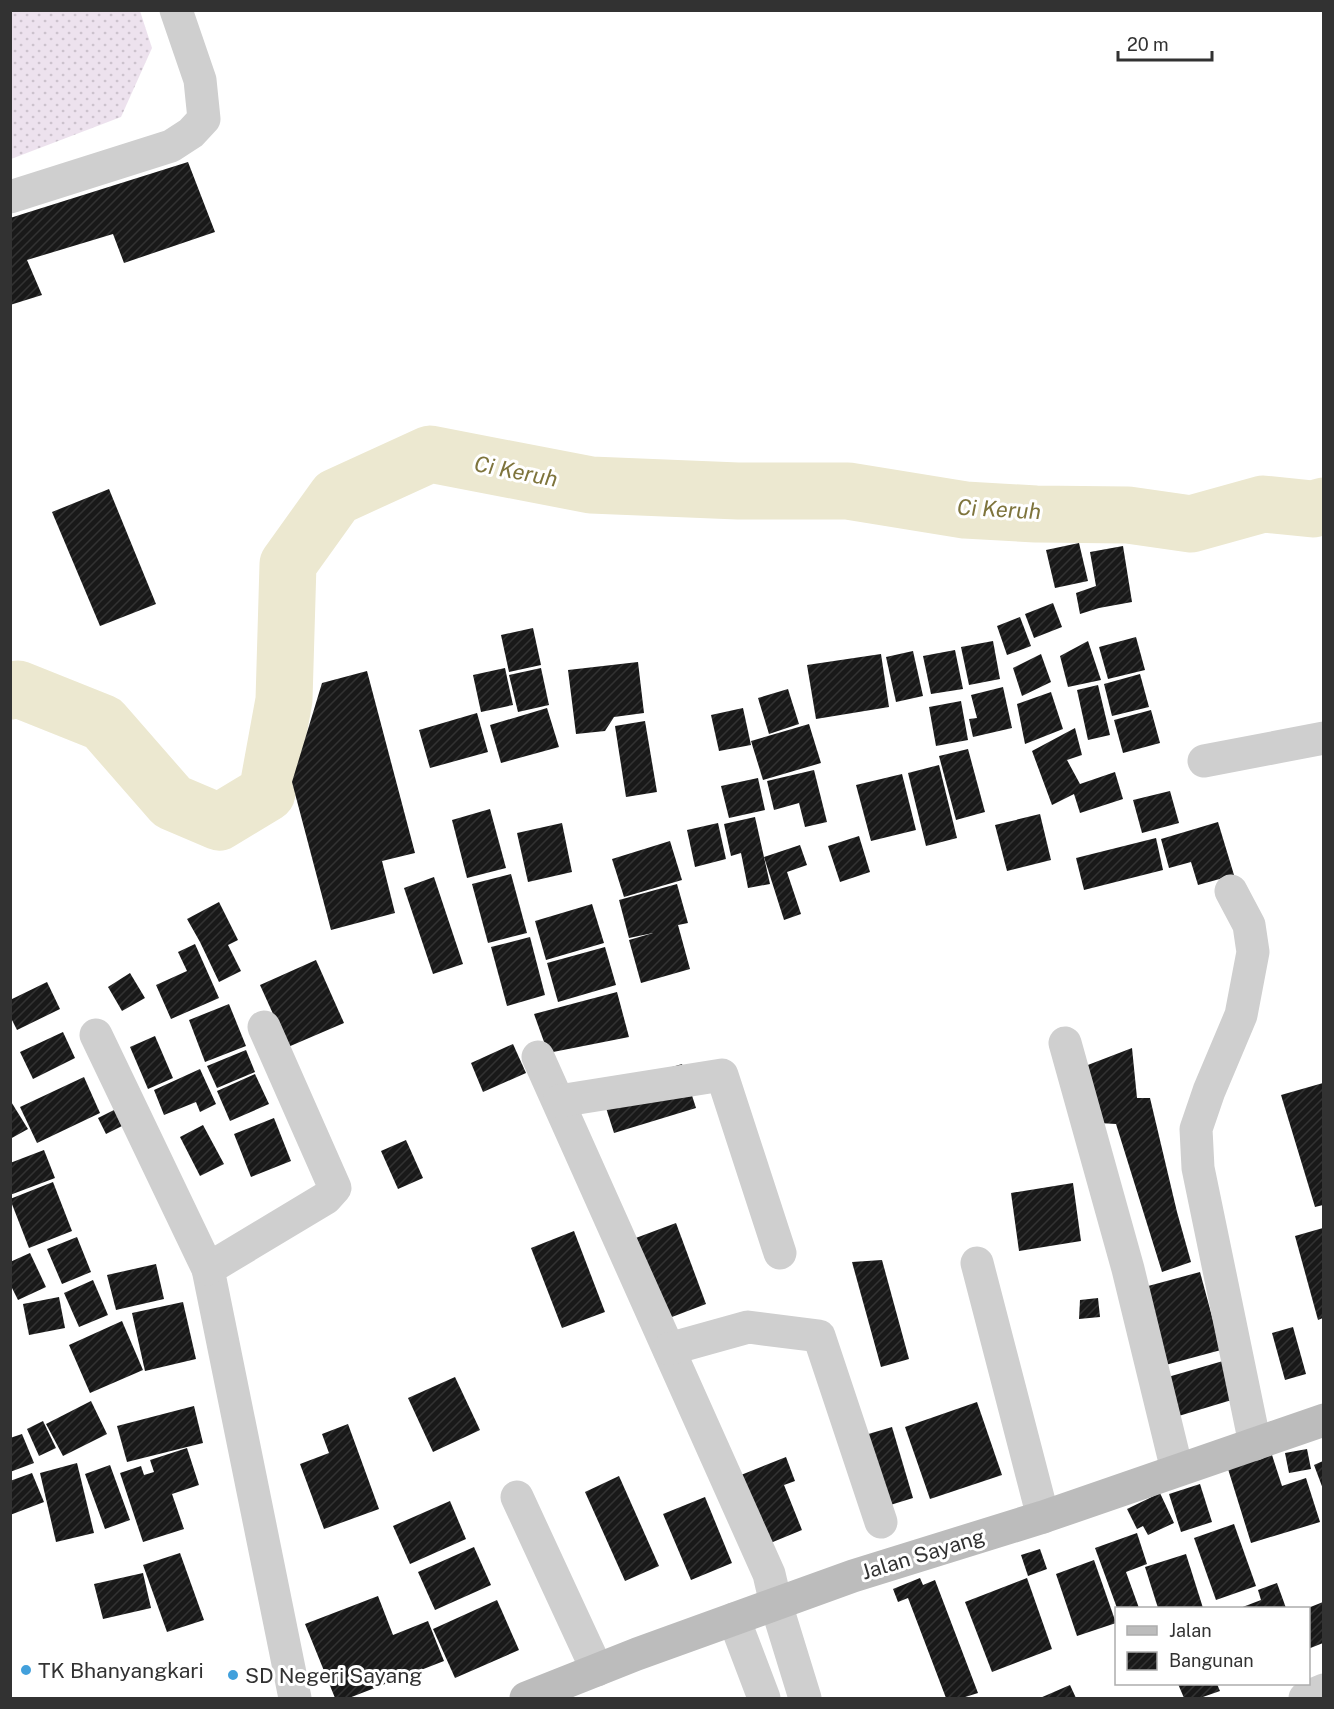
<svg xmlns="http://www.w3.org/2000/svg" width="1334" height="1709" viewBox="0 0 1334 1709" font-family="'Public Sans',sans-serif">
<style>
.grass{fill:url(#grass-dots)}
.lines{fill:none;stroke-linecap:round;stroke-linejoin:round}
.river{stroke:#ece8d0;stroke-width:57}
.building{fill:url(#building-hatch)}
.minor{stroke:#cfcfcf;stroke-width:33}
.secondary{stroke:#bcbcbc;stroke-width:33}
.poi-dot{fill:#42a0dc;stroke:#fff;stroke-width:2}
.labels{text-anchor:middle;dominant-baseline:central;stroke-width:6;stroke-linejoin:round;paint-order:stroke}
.street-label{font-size:21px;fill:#323232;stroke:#fff}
.poi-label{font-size:21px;fill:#323232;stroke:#fff;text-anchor:start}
.water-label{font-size:22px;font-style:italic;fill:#7e743c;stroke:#fff}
</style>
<defs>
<pattern id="grass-dots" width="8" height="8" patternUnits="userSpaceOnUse" patternTransform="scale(1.5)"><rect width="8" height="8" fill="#ede2ee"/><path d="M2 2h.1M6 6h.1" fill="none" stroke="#ccc2cd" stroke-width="1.8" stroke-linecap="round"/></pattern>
<pattern id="building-hatch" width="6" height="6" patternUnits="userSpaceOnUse" patternTransform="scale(1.5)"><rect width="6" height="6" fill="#191919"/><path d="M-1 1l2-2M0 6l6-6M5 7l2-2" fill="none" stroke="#323232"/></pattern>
</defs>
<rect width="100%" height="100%" fill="#fff"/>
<path class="grass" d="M11,10L140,11L152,48L121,117L11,159Z"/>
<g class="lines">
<path class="river" d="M10,691L18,689L103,723L172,802L219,822L267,793L284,700L288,564L336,497L430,454L591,485L738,491H848L965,510L1036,514L1128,515L1191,524L1263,504L1313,509L1324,506"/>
</g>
<g class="building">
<path d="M188,162L215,232L124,263L113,234L27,260L42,295L10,305V218Z"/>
<path d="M109,489L156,604L100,626L52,512Z"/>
<path d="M1079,543L1088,581L1055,588L1046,550Z"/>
<path d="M1123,546L1132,602L1099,608L1080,614L1076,593L1096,586L1090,552Z"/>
<path d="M1053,603L1062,627L1034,638L1025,614Z"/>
<path d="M1020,617L1031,646L1007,655L997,626Z"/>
<path d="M533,628L541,665L509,672L501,635Z"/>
<path d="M1136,637L1145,670L1108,679L1099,647Z"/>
<path d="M993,641L1000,679L969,685L961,647Z"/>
<path d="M1088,641L1101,680L1068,687L1060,656Z"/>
<path d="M955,650L963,689L931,694L923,656Z"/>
<path d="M913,651L923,696L896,702L886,657Z"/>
<path d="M881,654L889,707L816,719L807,665Z"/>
<path d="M1041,654L1051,682L1022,696L1013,668Z"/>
<path d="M638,662L644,713L614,717L605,731L576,734L568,670Z"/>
<path d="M505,668L513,705L481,712L473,675Z"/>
<path d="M541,668L549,705L518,712L509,675Z"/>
<path d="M367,671L415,853L382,861L395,913L331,930L292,782L322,683Z"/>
<path d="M1140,674L1149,707L1112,716L1104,684Z"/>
<path d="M1098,685L1110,735L1088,740L1077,690Z"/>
<path d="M1003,687L1012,728L973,737L969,719L977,718L971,695Z"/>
<path d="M788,689L799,724L769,734L758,698Z"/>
<path d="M1051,692L1063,729L1025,744L1017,704Z"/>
<path d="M961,701L968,740L936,746L929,707Z"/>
<path d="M547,708L559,747L501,763L490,725Z"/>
<path d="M743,708L751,745L719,751L711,715Z"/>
<path d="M1151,710L1160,743L1123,753L1114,720Z"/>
<path d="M477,713L488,752L430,768L419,730Z"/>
<path d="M645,721L657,792L626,797L615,726Z"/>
<path d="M809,724L821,763L763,780L751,741Z"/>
<path d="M1075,728L1082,755L1067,760L1080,784L1115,772L1123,799L1080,813L1074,794L1052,805L1032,751Z"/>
<path d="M968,749L985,812L956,820L939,756Z"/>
<path d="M939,765L957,838L926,846L908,773Z"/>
<path d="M814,770L827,822L805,827L799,803L774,810L767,781Z"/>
<path d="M902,774L916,830L871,841L856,785Z"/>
<path d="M758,778L765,810L729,818L721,786Z"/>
<path d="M1170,791L1179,823L1142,833L1133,800Z"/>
<path d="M490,809L506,868L467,878L452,820Z"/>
<path d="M1040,814L1051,860L1007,871L995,825Z"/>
<path d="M755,817L770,884L748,888L741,853L731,856L724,824Z"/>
<path d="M1218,822L1234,875L1198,885L1191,862L1169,868L1161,839Z"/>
<path d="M562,823L572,872L528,882L517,833Z"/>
<path d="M718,823L726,859L695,867L687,830Z"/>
<path d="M859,836L870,872L840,882L828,846Z"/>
<path d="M1156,838L1163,870L1084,890L1076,858Z"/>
<path d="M670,841L682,880L624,897L612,859Z"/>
<path d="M800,845L807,865L787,872L801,914L784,920L764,857Z"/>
<path d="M511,874L527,933L488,943L472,884Z"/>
<path d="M434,877L463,964L433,974L404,888Z"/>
<path d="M677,884L688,923L678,925L690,969L641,983L629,940L653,933L629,938L619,900Z"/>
<path d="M219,902L238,940L228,945L241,971L219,982L200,942L187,919Z"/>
<path d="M592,904L604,943L546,960L535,921Z"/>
<path d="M530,937L545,995L507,1006L491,947Z"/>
<path d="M195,944L219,998L171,1019L156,985L187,971L178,952Z"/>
<path d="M605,947L616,985L558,1002L547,963Z"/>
<path d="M316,960L344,1023L288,1047L260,985Z"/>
<path d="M130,973L145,998L122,1011L108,987Z"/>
<path d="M47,982L60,1009L17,1030L10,1016V1000Z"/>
<path d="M617,992L629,1037L548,1053L534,1014Z"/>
<path d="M229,1004L246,1046L205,1062L189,1020Z"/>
<path d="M63,1032L75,1058L33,1079L20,1052Z"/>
<path d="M155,1036L173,1078L148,1089L130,1047Z"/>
<path d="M513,1044L526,1073L483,1092L471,1063Z"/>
<path d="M1132,1048L1137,1098H1150L1177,1212L1191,1262L1162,1272L1116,1124L1099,1123L1080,1068Z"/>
<path d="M246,1050L255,1072L217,1088L207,1066Z"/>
<path d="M682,1064L696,1108L614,1133L600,1089Z"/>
<path d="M200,1069L216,1104L200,1112L196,1102L164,1115L154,1090Z"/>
<path d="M255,1074L269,1104L230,1121L217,1091Z"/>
<path d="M84,1077L100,1113L37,1143L20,1107Z"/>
<path d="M1323,1083V1205L1315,1207L1281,1095Z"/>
<path d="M10,1100L28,1129L10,1139Z"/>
<path d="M124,1105L132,1121L106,1134L98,1118Z"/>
<path d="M274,1118L291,1161L251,1177L234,1134Z"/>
<path d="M203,1125L224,1164L200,1176L180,1137Z"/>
<path d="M406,1140L423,1178L398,1189L381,1151Z"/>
<path d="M44,1150L55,1178L10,1195V1163Z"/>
<path d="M53,1182L72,1231L29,1248L10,1199Z"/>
<path d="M1073,1183L1081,1241L1019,1251L1011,1193Z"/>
<path d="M676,1223L706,1304L664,1320L633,1239Z"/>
<path d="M1323,1228V1318L1318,1320L1295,1236Z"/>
<path d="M574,1231L605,1312L562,1328L531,1248Z"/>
<path d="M77,1237L91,1272L62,1284L47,1249Z"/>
<path d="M30,1253L46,1287L18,1300L10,1284V1262Z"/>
<path d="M882,1260L909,1359L881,1367L852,1262Z"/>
<path d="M156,1264L164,1299L116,1310L107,1275Z"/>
<path d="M1200,1272L1221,1350L1158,1367L1137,1289Z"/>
<path d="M93,1280L108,1315L79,1327L64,1293Z"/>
<path d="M59,1297L65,1328L29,1335L23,1304Z"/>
<path d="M1098,1298L1100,1317L1079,1319L1080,1300Z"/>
<path d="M183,1302L196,1359L145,1371L132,1313Z"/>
<path d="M122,1321L143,1370L90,1393L69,1345Z"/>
<path d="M1293,1327L1306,1374L1285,1380L1272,1333Z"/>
<path d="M1223,1361L1235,1399L1172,1418L1161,1379Z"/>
<path d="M455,1377L480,1430L433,1452L408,1398Z"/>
<path d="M91,1401L107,1434L63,1456L46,1424Z"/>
<path d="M977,1402L1002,1475L930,1499L905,1427Z"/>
<path d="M194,1406L203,1443L127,1462L117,1426Z"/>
<path d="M43,1421L56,1448L39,1456L27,1429Z"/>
<path d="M348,1424L379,1509L324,1529L300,1464L329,1453L322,1434Z"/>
<path d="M892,1427L913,1498L887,1506L865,1435Z"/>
<path d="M22,1434L34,1463L10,1472V1438Z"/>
<path d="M187,1448L199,1485L172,1494L184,1529L143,1542L120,1473L141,1466L144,1475L154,1472L150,1460Z"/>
<path d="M1307,1449L1311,1469L1289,1473L1285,1453Z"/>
<path d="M1272,1455L1282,1486L1306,1478L1320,1522L1251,1543L1228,1469Z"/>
<path d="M786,1457L795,1481L784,1485L802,1530L768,1544L741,1475Z"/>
<path d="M1323,1461V1489L1314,1465Z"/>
<path d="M77,1463L94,1533L56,1542L40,1473Z"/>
<path d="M110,1465L130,1520L105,1529L85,1474Z"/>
<path d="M32,1473L44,1502L10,1515V1481Z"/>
<path d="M619,1476L659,1566L625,1581L585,1492Z"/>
<path d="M1200,1484L1212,1522L1181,1532L1169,1494Z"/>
<path d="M1160,1493L1174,1523L1148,1535L1143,1526L1137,1529L1127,1509Z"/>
<path d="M705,1497L732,1563L691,1580L663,1514Z"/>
<path d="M450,1501L466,1539L410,1564L393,1526Z"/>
<path d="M1234,1524L1256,1586L1216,1600L1194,1538Z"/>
<path d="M1137,1533L1147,1564L1126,1572L1139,1608H1117L1095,1548Z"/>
<path d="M474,1547L491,1585L435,1610L418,1572Z"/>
<path d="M1040,1549L1047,1569L1028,1576L1021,1555Z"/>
<path d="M180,1553L204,1620L167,1632L143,1565Z"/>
<path d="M1186,1554L1203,1608H1158L1145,1567Z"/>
<path d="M1094,1560L1116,1623L1077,1636L1056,1574Z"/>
<path d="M143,1573L151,1608L103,1619L94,1584Z"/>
<path d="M920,1578L923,1585L935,1580L978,1693L962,1698H946L908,1598L898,1602L893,1589Z"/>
<path d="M1027,1578L1052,1649L992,1672L965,1602Z"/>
<path d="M1277,1583L1286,1608H1240L1261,1600L1258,1590Z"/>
<path d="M378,1596L393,1635L428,1621L444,1661L349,1698H335L305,1624Z"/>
<path d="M497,1600L519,1650L455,1678L433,1629Z"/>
<path d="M1323,1602V1643L1308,1649V1608Z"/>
<path d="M1178,1684H1217L1220,1691L1200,1698H1184Z"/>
<path d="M1070,1685L1076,1698H1040Z"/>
</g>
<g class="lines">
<g class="minor">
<path d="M10,197L171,146L191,133L204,119L200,80L176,10"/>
<path d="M1204,761L1324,738"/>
<path d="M1231,891L1249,925L1253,952L1241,1015L1209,1091L1196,1129L1198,1168L1255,1444"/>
<path d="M264,1027L335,1188L326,1198L208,1269L295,1698"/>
<path d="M96,1035L208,1269"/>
<path d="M1065,1043L1128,1269L1177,1470"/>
<path d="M538,1057L769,1574L776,1604L805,1698"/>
<path d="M559,1101L722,1075L780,1253"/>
<path d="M977,1263L1043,1517"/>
<path d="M669,1349L748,1327L819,1336L881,1522"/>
<path d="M517,1497L597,1670"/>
<path d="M734,1619L764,1698"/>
<path d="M1305,1698L1324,1690"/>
</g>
<path class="secondary" d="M526,1698L637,1654L853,1576L1043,1517L1324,1420"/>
</g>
<g class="poi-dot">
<circle cx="26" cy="1670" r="6"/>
<circle cx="233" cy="1675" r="6"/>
</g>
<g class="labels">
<g class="street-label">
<text transform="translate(923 1554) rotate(-17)">Jalan Sayang</text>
</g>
<g class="poi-label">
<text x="38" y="1670">TK Bhanyangkari</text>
<text x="245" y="1675">SD Negeri Sayang</text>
</g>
<g class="water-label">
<text transform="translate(516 471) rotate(11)">Ci Keruh</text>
<text transform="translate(999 509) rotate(3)">Ci Keruh</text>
</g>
</g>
<rect width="1334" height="1709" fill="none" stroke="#323232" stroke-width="24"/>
<rect x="1115" y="1607" width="195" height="78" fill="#ffffff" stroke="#adadad" stroke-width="1.5"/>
<rect x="1127" y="1626" width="30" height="9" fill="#bcbcbc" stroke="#adadad" stroke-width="1.5"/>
<text x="1169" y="1637" font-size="18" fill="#323232">Jalan</text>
<rect x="1127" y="1652" width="30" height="18" fill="url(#building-hatch)" stroke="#adadad" stroke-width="1.5"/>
<text x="1169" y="1667" font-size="18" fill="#323232">Bangunan</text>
<path d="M1118 51v9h94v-9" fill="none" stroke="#323232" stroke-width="3"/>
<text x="1127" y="51" font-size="18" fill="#323232" stroke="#ffffff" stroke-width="4.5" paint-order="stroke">20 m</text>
</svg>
